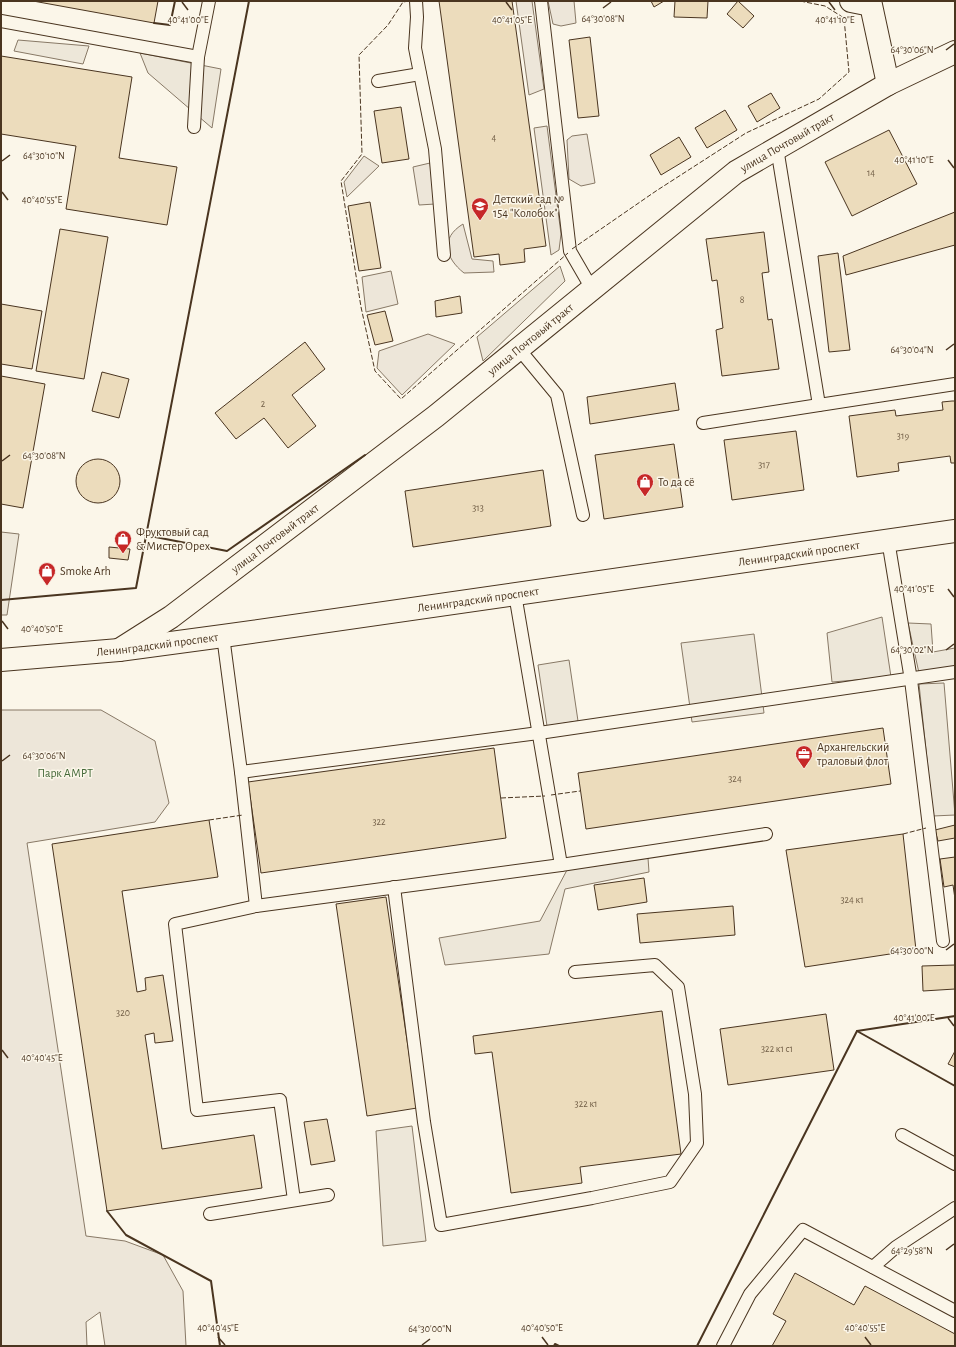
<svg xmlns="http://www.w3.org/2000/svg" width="956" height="1347" viewBox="0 0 956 1347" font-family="'Alegreya Sans',sans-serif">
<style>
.green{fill:#ede6d9;stroke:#887966}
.parking{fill:#ede7d9;stroke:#887966}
.building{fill:#ecdcbc;stroke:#4a3520}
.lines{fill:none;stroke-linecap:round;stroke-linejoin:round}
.lane-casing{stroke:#4a3520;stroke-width:14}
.street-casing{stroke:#4a3520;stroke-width:24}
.secondary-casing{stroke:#4a3520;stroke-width:24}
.lane{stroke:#fbf6e9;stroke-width:12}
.street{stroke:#fbf6e9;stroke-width:22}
.secondary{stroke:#fbf6e9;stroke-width:22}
.fence{stroke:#4a3520;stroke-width:1;stroke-dasharray:5 2;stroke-linecap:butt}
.wall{stroke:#4a3520;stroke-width:2}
.ticks{fill:none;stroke:#4a3520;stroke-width:1.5}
.labels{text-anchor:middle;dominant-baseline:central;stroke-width:3;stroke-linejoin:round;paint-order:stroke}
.number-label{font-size:10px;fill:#725f47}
.street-label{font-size:12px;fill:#4a3520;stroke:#fbf6e9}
.poi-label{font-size:12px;fill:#4a3520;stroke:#fbf6e9;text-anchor:start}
.park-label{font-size:12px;fill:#436837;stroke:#fbf6e9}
.ticks-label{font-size:10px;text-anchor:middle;fill:#4a3520;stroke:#fbf6e9;stroke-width:3;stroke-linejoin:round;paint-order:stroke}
</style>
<rect width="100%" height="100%" fill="#fbf6e9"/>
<g class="green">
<path d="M516,1H532L544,89L529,95Z"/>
<path d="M548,1H574L576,23L561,26L553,24Z"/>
<path d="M547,126L561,234L559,250L551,255L534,128Z"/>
<path d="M587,134L595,183L581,186L569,179L567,140L572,136Z"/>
<path d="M364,156L379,166L347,197L344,182Z"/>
<path d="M430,163L435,204L419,205L413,167Z"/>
<path d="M463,224L472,259L493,261L494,272L464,273C445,258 440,238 463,224Z"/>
<path d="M391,271L398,304L366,312L362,277Z"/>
<path d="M428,334L455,344L402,395L377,368L379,351Z"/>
<path d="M1,710H101L155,741L169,803L155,822L27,843L86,1236L125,1241L163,1255L183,1291L186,1346H105L100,1312L86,1322L87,1346H1Z"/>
</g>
<g class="parking">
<path d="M18,40L89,46L83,64L14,51Z"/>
<path d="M140,53L221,69L212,128L148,73Z"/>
<path d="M560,266L565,281L483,361L477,337Z"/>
<path d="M1,532L19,534L7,615H1Z"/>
<path d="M882,617L891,677L832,682L827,633Z"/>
<path d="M908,623L931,624L933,652L955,648V667L919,673Z"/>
<path d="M754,634L764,713L692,722L681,643Z"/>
<path d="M569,660L578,721L547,726L538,665Z"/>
<path d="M944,683L955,815L933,816L919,684Z"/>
<path d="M648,858L649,872L565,889L549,954L445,965L439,938L540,921L567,870Z"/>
<path d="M412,1126L426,1241L383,1246L376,1131Z"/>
</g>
<g class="building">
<path d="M33,1H158L154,23Z"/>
<path d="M439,1H512L546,246L524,249L525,262L500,265L499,254L474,257Z"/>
<path d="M651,1H664L654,7Z"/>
<path d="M675,1H708L707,18L674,17Z"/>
<path d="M738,1L754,16L743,28L727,14Z"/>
<path d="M590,37L599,116L578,118L569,40Z"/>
<path d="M1,56L132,77L119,158L177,167L167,225L66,209L76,146L1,134Z"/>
<path d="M771,93L780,108L757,122L748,106Z"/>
<path d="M401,107L409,159L382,163L374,111Z"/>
<path d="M725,110L737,130L707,148L695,128Z"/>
<path d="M889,130L917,184L852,216L825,162Z"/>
<path d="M679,137L691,157L661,175L650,155Z"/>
<path d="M370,202L381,268L359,271L348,206Z"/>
<path d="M955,212V245L846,275L843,256Z"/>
<path d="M60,229L108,237L84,379L36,371Z"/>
<path d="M764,232L769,272L762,273L768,320L772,319L779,369L722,376L716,330L723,328L717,280L712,281L706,239Z"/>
<path d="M838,253L850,350L829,352L818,256Z"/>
<path d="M460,296L462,313L436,317L435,301Z"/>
<path d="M1,304L42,311L32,369L1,364Z"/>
<path d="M385,311L393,341L375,345L367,315Z"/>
<path d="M305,342L325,369L292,395L316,426L288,448L264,418L236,439L215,413Z"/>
<path d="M102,372L129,379L119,418L92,411Z"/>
<path d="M1,376L45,384L23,508L1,504Z"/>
<path d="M675,383L679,410L590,424L587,397Z"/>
<path d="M952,401H955V463H951L950,456L898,463L899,471L857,477L849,416L895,410L896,416L943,410L942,402Z"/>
<path d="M796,431L804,490L732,500L724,440Z"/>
<path d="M674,444L683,507L604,519L595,455Z"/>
<circle cx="98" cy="481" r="22"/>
<path d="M543,470L551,526L413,547L405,491Z"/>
<path d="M109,547L130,549L128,560L109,558Z"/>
<path d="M883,728L891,784L586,829L578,773Z"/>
<path d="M494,748L506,838L261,873L248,782Z"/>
<path d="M209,820L218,877L122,891L137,992L146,990L145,978L163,975L173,1041L155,1043L154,1033L145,1035L162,1149L254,1135L262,1188L107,1211L52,844Z"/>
<path d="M955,825V838L938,841L935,830Z"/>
<path d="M903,834L916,950L805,967L786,850Z"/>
<path d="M955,857V899L953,885L944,887L940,859Z"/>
<path d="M644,878L647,902L598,910L594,885Z"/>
<path d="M386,897L417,1108L367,1116L336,904Z"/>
<path d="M733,906L735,935L640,943L637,914Z"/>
<path d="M955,965V989L923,991L922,966Z"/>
<path d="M662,1011L681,1154L580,1167L582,1183L511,1193L492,1052L475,1054L473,1036Z"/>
<path d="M826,1014L834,1070L728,1085L720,1029Z"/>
<path d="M955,1051V1067L948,1064Z"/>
<path d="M327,1119L335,1161L311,1165L304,1122Z"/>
<path d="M795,1273L854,1305L865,1286L955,1334V1346H772L786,1321L773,1314Z"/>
</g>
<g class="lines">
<g class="lane-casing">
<g id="lane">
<path d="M416,1L417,17L415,48L435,149L444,255"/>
<path d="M541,1L570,251L592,289"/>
<path d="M1,21L198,57"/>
<path d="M378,81L420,74"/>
<path d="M194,127L198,57L209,1"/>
<path d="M519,349L557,395L583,515"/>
<path d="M819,405L955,384"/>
<path d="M703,423L819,405L777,148"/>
<path d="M888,540L911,680L943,941"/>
<path d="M515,594L561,865"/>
<path d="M223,636L241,772L256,906"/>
<path d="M241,772L546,732L955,672"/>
<path d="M394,887L424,1122L441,1225L592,1198L670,1182L697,1143L695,1094L678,987L655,965L575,972"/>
<path d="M902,1135L955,1164"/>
<path d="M294,1200L280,1100L197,1110L175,924L256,906L561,865L766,834"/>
<path d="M210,1214L328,1195"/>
<path d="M873,1267L896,1247L955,1208"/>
<path d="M723,1346L750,1294L803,1230L955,1311"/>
</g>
</g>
<g class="street-casing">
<path id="street" d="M851,1L871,5L888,84"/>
</g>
<g class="secondary-casing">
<g id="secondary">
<path id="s1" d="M119,650L171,617L436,416L736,172L888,84L955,52"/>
<path id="s2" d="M1,660L119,650L223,636L955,531"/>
</g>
</g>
<use href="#lane" class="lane"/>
<use href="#street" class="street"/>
<use href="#secondary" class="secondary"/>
<g class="fence">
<path d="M409,1L403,2L388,25L359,55L362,154L341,181L361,307L375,371L401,399L568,253"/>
<path d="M572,249L656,191L746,133L819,99L849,72L844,18L825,6L800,1"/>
<path d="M551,795L580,791"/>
<path d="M501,798L545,796"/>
<path d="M209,820L243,815"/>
<path d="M903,834L926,828"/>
</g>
<g class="wall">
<path d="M154,23L170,25L175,1"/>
<path d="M145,535L227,551L365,455"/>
<path d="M1,600L136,588L249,1"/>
<path d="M955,1016L857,1031L955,1086"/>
<path d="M107,1211L126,1235L211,1281L220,1346"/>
<path d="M554,1346L555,1344L559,1346"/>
<path d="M697,1346L857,1031"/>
</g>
</g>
<path class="ticks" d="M182,2L188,10M506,2L512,10M829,2L835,10M603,8L611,2M946,50L954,44M948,160L954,168M2,161L10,155M2,192L8,200M946,350L954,344M2,461L10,455M948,589L954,597M2,621L8,629M946,650L954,644M2,761L10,755M946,950L954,944M948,1018L954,1026M2,1050L8,1058M946,1250L954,1244M218,1337L225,1345M542,1337L548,1345M865,1337L871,1345M422,1345L430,1339"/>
<defs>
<g id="school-pin" transform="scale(0.9)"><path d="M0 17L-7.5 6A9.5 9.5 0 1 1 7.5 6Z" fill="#c62828" stroke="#fbf6e9"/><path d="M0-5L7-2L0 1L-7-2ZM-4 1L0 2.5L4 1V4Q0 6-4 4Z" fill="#fff"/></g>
<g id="shop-pin" transform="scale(0.9)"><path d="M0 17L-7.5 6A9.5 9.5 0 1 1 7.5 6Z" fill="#c62828" stroke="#fbf6e9"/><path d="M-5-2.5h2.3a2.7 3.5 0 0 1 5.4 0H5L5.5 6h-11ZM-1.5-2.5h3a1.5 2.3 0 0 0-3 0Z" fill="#fff"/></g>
<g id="office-pin" transform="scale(0.9)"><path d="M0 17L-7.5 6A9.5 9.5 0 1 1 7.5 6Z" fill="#c62828" stroke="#fbf6e9"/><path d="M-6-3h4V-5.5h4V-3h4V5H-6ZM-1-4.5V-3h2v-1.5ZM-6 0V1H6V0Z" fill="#fff"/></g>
</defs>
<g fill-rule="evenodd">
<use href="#school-pin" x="480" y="206"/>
<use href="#shop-pin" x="645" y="482"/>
<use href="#shop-pin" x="123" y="539"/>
<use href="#shop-pin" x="47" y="571"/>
<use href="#office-pin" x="804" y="754"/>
</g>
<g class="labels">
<g class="number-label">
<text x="494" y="138">4</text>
<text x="871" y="173">14</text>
<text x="742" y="300">8</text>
<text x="263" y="404">2</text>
<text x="903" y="436">319</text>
<text x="764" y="465">317</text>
<text x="478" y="508">313</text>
<text x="735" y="779">324</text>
<text x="379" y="822">322</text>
<text x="852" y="900">324 к1</text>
<text x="123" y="1013">320</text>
<text x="777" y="1049">322 к1 с1</text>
<text x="586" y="1104">322 к1</text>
</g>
<g class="street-label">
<text stroke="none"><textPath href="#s1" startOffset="840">улица Почтовый тракт</textPath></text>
<text stroke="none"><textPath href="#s1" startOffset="516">улица Почтовый тракт</textPath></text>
<text stroke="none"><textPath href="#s1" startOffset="192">улица Почтовый тракт</textPath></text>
<text stroke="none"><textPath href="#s2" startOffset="805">Ленинградский проспект</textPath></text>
<text stroke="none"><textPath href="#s2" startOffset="481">Ленинградский проспект</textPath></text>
<text stroke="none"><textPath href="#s2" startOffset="157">Ленинградский проспект</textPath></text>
</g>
<g class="poi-label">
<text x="493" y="199">Детский сад №<tspan x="493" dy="14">154 "Колобок"</tspan></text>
<text x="658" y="482">То да сё</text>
<text x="136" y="532">Фруктовый сад<tspan x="136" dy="14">&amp; Мистер Орех</tspan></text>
<text x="60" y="571">Smoke Arh</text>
<text x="817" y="747">Архангельский<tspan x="817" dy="14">траловый флот</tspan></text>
</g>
<g class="park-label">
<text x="65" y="773">Парк АМРТ</text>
</g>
</g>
<g class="ticks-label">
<text x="603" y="22">64°30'08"N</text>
<text x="188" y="23">40°41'00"E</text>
<text x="512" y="23">40°41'05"E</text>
<text x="835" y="23">40°41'10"E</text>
<text x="912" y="53">64°30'06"N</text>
<text x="44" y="159">64°30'10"N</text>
<text x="914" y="163">40°41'10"E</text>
<text x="42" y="203">40°40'55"E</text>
<text x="912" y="353">64°30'04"N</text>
<text x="44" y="459">64°30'08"N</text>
<text x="914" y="592">40°41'05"E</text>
<text x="42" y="632">40°40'50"E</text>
<text x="912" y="653">64°30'02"N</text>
<text x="44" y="759">64°30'06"N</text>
<text x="912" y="954">64°30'00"N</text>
<text x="914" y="1021">40°41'00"E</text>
<text x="42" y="1061">40°40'45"E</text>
<text x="912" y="1254">64°29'58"N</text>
<text x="218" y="1331">40°40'45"E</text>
<text x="542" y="1331">40°40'50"E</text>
<text x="865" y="1331">40°40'55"E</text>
<text x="430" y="1332">64°30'00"N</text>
</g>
<rect width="956" height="1347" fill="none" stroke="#4a3520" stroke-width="4"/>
</svg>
